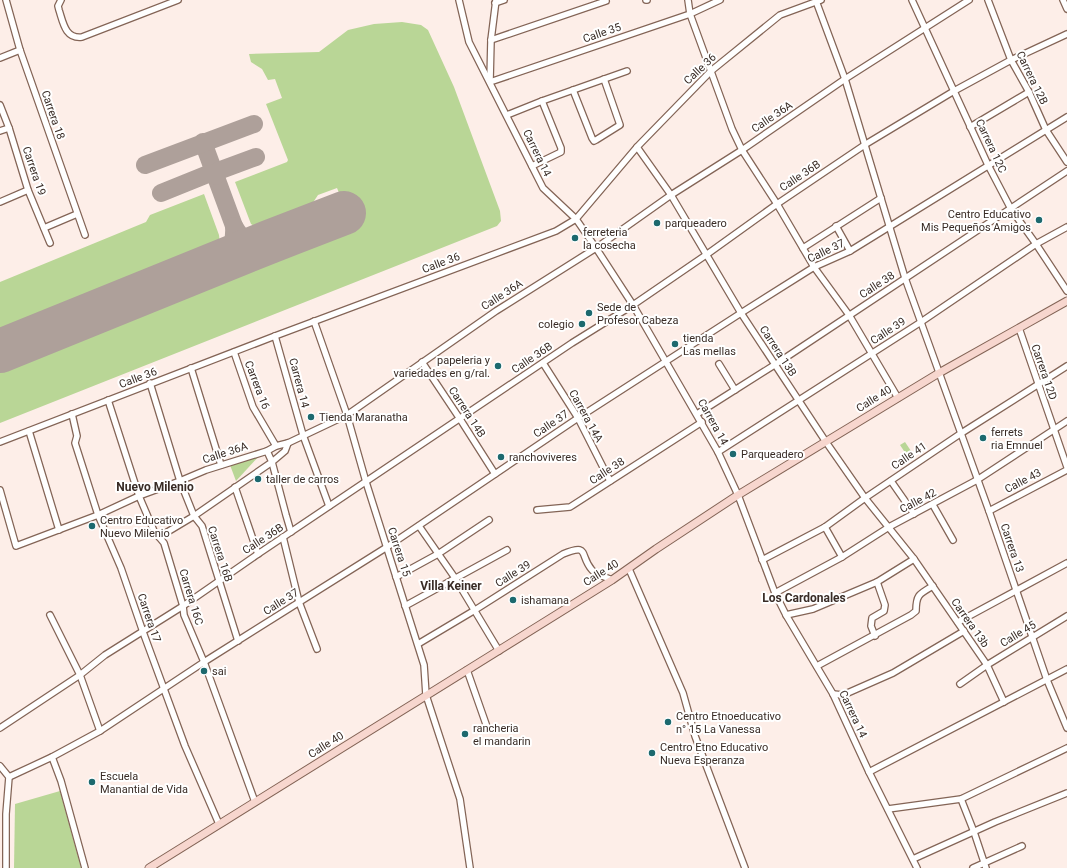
<svg xmlns="http://www.w3.org/2000/svg" width="1067" height="868" viewBox="0 0 1067 868" font-family="Roboto,sans-serif">
<style>
.green{fill:#b9d696}
.lines{fill:none;stroke-linecap:round;stroke-linejoin:round}
.taxiway{stroke:#aea09a;stroke-width:18}
.runway{stroke:#aea09a;stroke-width:44}
.street-casing{stroke:#836456;stroke-width:8}
.secondary-casing{stroke:#836456;stroke-width:9}
.street{stroke:#fff;stroke-width:5.5}
.secondary{stroke:#f7d6ce;stroke-width:7}
.poi-dot{fill:#1c696e;stroke:#fff;stroke-width:1.5}
.labels{text-anchor:middle;dominant-baseline:central;stroke-width:4;stroke-linejoin:round;paint-order:stroke}
.street-label{font-size:11px;fill:#392c26;stroke:#fff}
.poi-label{font-size:11px;fill:#392c26;stroke:#fff;text-anchor:start}
.neighbourhood-label{font-size:12px;font-weight:bold;fill:#392c26;stroke:#fff}
</style>
<rect width="100%" height="100%" fill="#fdeee8"/>
<g class="green">
<path d="M402,22L421,25L428,30L454,87L500,211L501,221L497,226L0,423V364L352,224L337,188L318,195L308,210L261,228L256,227L251,224L235,182L287,162L288,160L266,104L282,98L275,79L268,80L262,69L251,62L249,54L319,52L348,30L374,24Z"/>
<path d="M204,194L219,235C220,241 219,244 214,248L0,333V282L146,222L150,215Z"/>
<path d="M905,442L913,454L908,457L900,445Z"/>
<path d="M260,455L236,481L230,465Z"/>
<path d="M60,791L81,868H14L15,804Z"/>
</g>
<g class="lines">
<g class="taxiway">
<path d="M203,142L234,226C235,241 232,250 221,262"/>
<path d="M145,165L254,124"/>
<path d="M161,193L208,174H212L216,176L218,171L256,157"/>
<path d="M234,226C244,243 249,245 269,242"/>
</g>
<path class="runway" d="M0,351L269,242L344,213"/>
<g class="street-casing">
<g id="street">
<path d="M6,0L20,50L85,235"/>
<path d="M61,0L58,6L59,10C63,22 65,39 82,37L178,0"/>
<path d="M459,0L469,42L543,188L576,219L596,248L633,305L718,452L738,495L775,593L786,615L833,694L869,772L917,868"/>
<path d="M646,0H647"/>
<path d="M688,0L690,14L732,129L742,150L777,204L814,267L849,315L898,398"/>
<path d="M912,0L988,165L1011,209L1036,244L1067,291"/>
<path d="M988,0L1011,60L1029,92L1046,130L1067,162"/>
<path d="M1063,0L1067,9"/>
<path d="M816,1L845,79L905,278L989,511L1047,680L1067,728"/>
<path d="M495,3L504,0"/>
<path d="M491,40L606,1"/>
<path d="M0,58L20,50"/>
<path d="M490,81L491,40L496,0"/>
<path d="M490,82L690,14L720,0"/>
<path d="M573,90L592,138L594,141L596,140L620,125L604,79"/>
<path d="M0,105L9,128L28,190L50,243"/>
<path d="M507,115L542,101L627,71"/>
<path d="M970,127L1029,92"/>
<path d="M0,131L9,128"/>
<path d="M637,147L671,195L741,313L826,442L865,498L914,559L987,665L1004,702"/>
<path d="M532,166L561,152V148L542,101"/>
<path d="M0,202L28,190"/>
<path d="M836,226L850,251"/>
<path d="M44,228L77,214"/>
<path d="M803,248L881,198"/>
<path d="M314,321L347,415L366,482L424,665L426,695L460,799L470,868"/>
<path d="M1019,328L1067,467"/>
<path d="M275,336L303,435L329,506"/>
<path d="M234,352L253,407L276,446"/>
<path d="M422,362L460,419L495,474"/>
<path d="M543,363L578,418L610,481"/>
<path d="M719,364L735,390"/>
<path d="M191,368L221,465"/>
<path d="M150,383L180,481L194,516L202,526L238,641"/>
<path d="M108,400L139,496L154,531L164,543L183,606L184,615L204,662L255,802"/>
<path d="M72,414L77,436L75,443L98,515L121,568L143,632L185,746L219,824"/>
<path d="M697,414L776,364L1067,171"/>
<path d="M29,431L59,530"/>
<path d="M0,442L275,336L556,231L576,219L637,147L711,71L780,15L821,0"/>
<path d="M288,443L285,451L272,462L286,515L291,532"/>
<path d="M718,452L921,322L1036,244L1067,227"/>
<path d="M891,481L914,514"/>
<path d="M235,487L258,554"/>
<path d="M0,490L16,546L98,515L139,496L180,481L206,470L267,451L276,446L288,443L347,415L496,311L596,248L671,195L742,150L845,79L969,0"/>
<path d="M933,505L953,540"/>
<path d="M537,510L570,507L702,422"/>
<path d="M989,511L1067,470"/>
<path d="M419,526L455,578L499,651"/>
<path d="M825,527L842,557"/>
<path d="M159,537L194,516L272,462L267,451"/>
<path d="M283,537L299,602L317,649"/>
<path d="M762,560L825,527L865,498L960,434L1067,366"/>
<path d="M629,569L683,693L695,736L745,868"/>
<path d="M396,577L438,554L489,520"/>
<path d="M775,593L842,557L889,527L977,480L1067,421"/>
<path d="M405,606L507,550"/>
<path d="M50,615L80,675L100,731"/>
<path d="M786,615L813,609L877,582L914,559"/>
<path d="M958,622L1067,563"/>
<path d="M875,636L871,626L872,618L884,611L885,605L877,582"/>
<path d="M418,644L475,610L563,554C590,543 579,555 592,570C596,575 606,577 612,580"/>
<path d="M817,666L911,615L916,611C916,595 919,594 933,586"/>
<path d="M467,670L487,727"/>
<path d="M960,684L987,665L1067,616"/>
<path d="M833,694L843,695L893,673L964,631"/>
<path d="M0,728L80,675L105,655L183,606L258,554L572,343L633,305L706,255L777,204L866,144L954,91L1011,60L1067,34"/>
<path d="M52,757L61,781L85,868"/>
<path d="M0,766L9,777L6,814V868"/>
<path d="M869,772L1067,669"/>
<path d="M9,777L52,757L100,731L204,662L387,547L578,418L741,313L814,267L850,251L1067,117"/>
<path d="M961,799L974,832L986,868"/>
<path d="M888,809L961,799L1067,748"/>
<path d="M913,859L995,822L1067,793"/>
<path d="M973,868L1022,846"/>
</g>
</g>
<g class="secondary-casing">
<path id="secondary" d="M149,868L612,580L656,549L738,495L939,373L1067,301"/>
</g>
<use href="#street" class="street"/>
<use href="#secondary" class="secondary"/>
</g>
<g class="poi-dot">
<circle cx="1039" cy="220" r="4"/>
<circle cx="657" cy="223" r="4"/>
<circle cx="575" cy="238" r="4"/>
<circle cx="589" cy="313" r="4"/>
<circle cx="582" cy="324" r="4"/>
<circle cx="675" cy="344" r="4"/>
<circle cx="498" cy="366" r="4"/>
<circle cx="311" cy="417" r="4"/>
<circle cx="983" cy="438" r="4"/>
<circle cx="733" cy="454" r="4"/>
<circle cx="501" cy="457" r="4"/>
<circle cx="258" cy="479" r="4"/>
<circle cx="92" cy="526" r="4"/>
<circle cx="513" cy="600" r="4"/>
<circle cx="204" cy="671" r="4"/>
<circle cx="668" cy="722" r="4"/>
<circle cx="465" cy="734" r="4"/>
<circle cx="652" cy="753" r="4"/>
<circle cx="92" cy="782" r="4"/>
</g>
<g class="labels">
<g class="street-label">
<text transform="translate(602 33) rotate(-19)">Calle 35</text>
<text transform="translate(700 69) rotate(-43)">Calle 36</text>
<text transform="translate(1032 78) rotate(64)">Carrera 12B</text>
<text transform="translate(53 115) rotate(71)">Carrera 18</text>
<text transform="translate(772 117) rotate(-34)">Calle 36A</text>
<text transform="translate(991 146) rotate(65)">Carrera 12C</text>
<text transform="translate(537 153) rotate(64)">Carrera 14</text>
<text transform="translate(34 171) rotate(71)">Carrera 19</text>
<text transform="translate(800 176) rotate(-34)">Calle 36B</text>
<text transform="translate(826 251) rotate(-26)">Calle 37</text>
<text transform="translate(441 263) rotate(-21)">Calle 36</text>
<text transform="translate(877 285) rotate(-33)">Calle 38</text>
<text transform="translate(502 295) rotate(-33)">Calle 36A</text>
<text transform="translate(888 331) rotate(-33)">Calle 39</text>
<text transform="translate(778 351) rotate(57)">Carrera 13B</text>
<text transform="translate(532 358) rotate(-34)">Calle 36B</text>
<text transform="translate(1044 372) rotate(71)">Carrera 12D</text>
<text transform="translate(138 378) rotate(-21)">Calle 36</text>
<text transform="translate(299 383) rotate(75)">Carrera 14</text>
<text transform="translate(257 385) rotate(69)">Carrera 16</text>
<text transform="translate(874 399) rotate(-32)">Calle 40</text>
<text transform="translate(467 412) rotate(57)">Carrera 14B</text>
<text transform="translate(586 416) rotate(61)">Carrera 14A</text>
<text transform="translate(713 422) rotate(61)">Carrera 14</text>
<text transform="translate(551 424) rotate(-34)">Calle 37</text>
<text transform="translate(225 453) rotate(-18)">Calle 36A</text>
<text transform="translate(909 456) rotate(-34)">Calle 41</text>
<text transform="translate(607 471) rotate(-33)">Calle 38</text>
<text transform="translate(1023 481) rotate(-28)">Calle 43</text>
<text transform="translate(918 501) rotate(-28)">Calle 42</text>
<text transform="translate(263 539) rotate(-33)">Calle 36B</text>
<text transform="translate(1012 548) rotate(71)">Carrera 13</text>
<text transform="translate(399 552) rotate(72)">Carrera 15</text>
<text transform="translate(220 554) rotate(72)">Carrera 16B</text>
<text transform="translate(601 573) rotate(-32)">Calle 40</text>
<text transform="translate(513 574) rotate(-32)">Calle 39</text>
<text transform="translate(191 597) rotate(73)">Carrera 16C</text>
<text transform="translate(281 602) rotate(-32)">Calle 37</text>
<text transform="translate(149 618) rotate(71)">Carrera 17</text>
<text transform="translate(970 623) rotate(55)">Carrera 13b</text>
<text transform="translate(1018 634) rotate(-31)">Calle 45</text>
<text transform="translate(853 714) rotate(65)">Carrera 14</text>
<text transform="translate(326 745) rotate(-32)">Calle 40</text>
</g>
<g class="poi-label">
<text x="1031" y="214" text-anchor="end">Centro Educativo<tspan x="1031" dy="13">Mis Pequeños Amigos</tspan></text>
<text x="665" y="223">parqueadero</text>
<text x="583" y="232">ferreteria<tspan x="583" dy="13">la cosecha</tspan></text>
<text x="597" y="307">Sede de<tspan x="597" dy="13">Profesor Cabeza</tspan></text>
<text x="574" y="324" text-anchor="end">colegio</text>
<text x="683" y="338">tienda<tspan x="683" dy="13">Las mellas</tspan></text>
<text x="490" y="360" text-anchor="end">papeleria y<tspan x="490" dy="13">variedades en g/ral.</tspan></text>
<text x="319" y="417">Tienda Maranatha</text>
<text x="991" y="432">ferrets<tspan x="991" dy="13">ria Emnuel</tspan></text>
<text x="741" y="454">Parqueadero</text>
<text x="509" y="457">ranchoviveres</text>
<text x="266" y="479">taller de carros</text>
<text x="100" y="520">Centro Educativo<tspan x="100" dy="13">Nuevo Milenio</tspan></text>
<text x="521" y="600">ishamana</text>
<text x="212" y="671">sai</text>
<text x="676" y="716">Centro Etnoeducativo<tspan x="676" dy="13">n° 15 La Vanessa</tspan></text>
<text x="473" y="728">rancheria<tspan x="473" dy="13">el mandarin</tspan></text>
<text x="660" y="747">Centro Etno Educativo<tspan x="660" dy="13">Nueva Esperanza</tspan></text>
<text x="100" y="776">Escuela<tspan x="100" dy="13">Manantial de Vida</tspan></text>
</g>
<g class="neighbourhood-label">
<text x="155" y="487">Nuevo Milenio</text>
<text x="451" y="586">Villa Keiner</text>
<text x="804" y="598">Los Cardonales</text>
</g>
</g>
</svg>
